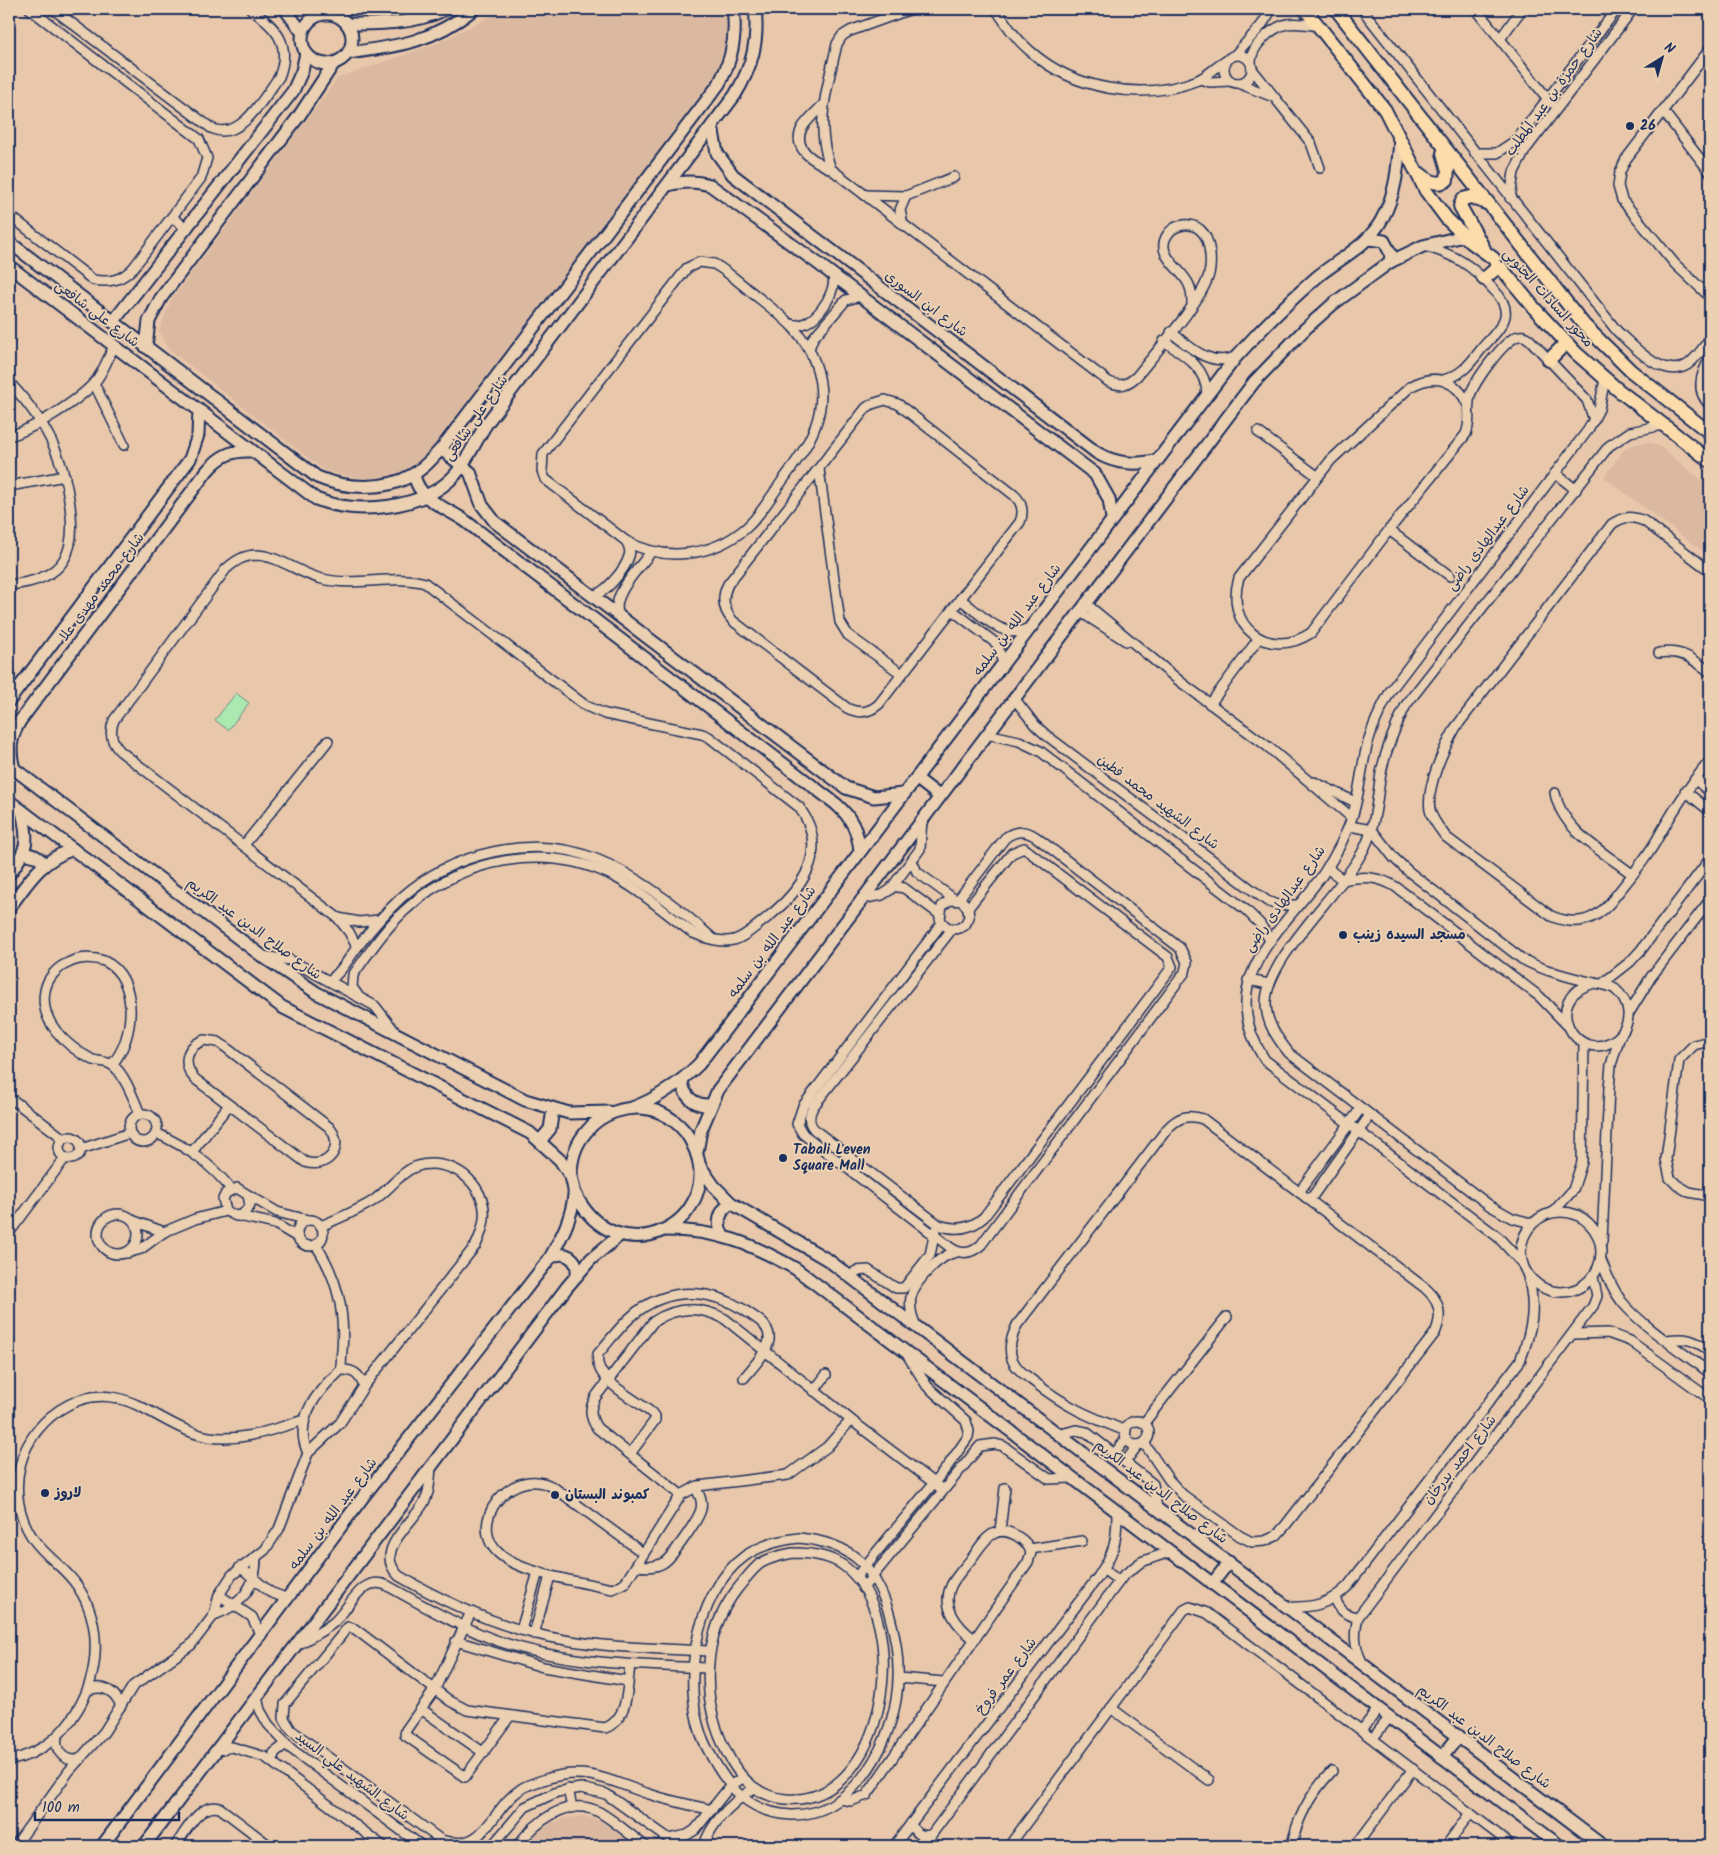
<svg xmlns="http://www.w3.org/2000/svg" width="1719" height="1855" viewBox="0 0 1719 1855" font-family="Kalam,'Playpen Sans Arabic',sans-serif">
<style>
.built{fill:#dbb9a1}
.green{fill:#ace9b0;stroke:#648c87}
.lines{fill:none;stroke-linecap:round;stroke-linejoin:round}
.street-casing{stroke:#1b2f5e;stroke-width:12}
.secondary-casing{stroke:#1b2f5e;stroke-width:15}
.primary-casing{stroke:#1b2f5e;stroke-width:16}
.street{stroke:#ebd0b2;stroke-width:9}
.secondary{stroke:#ebd0b2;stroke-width:11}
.primary{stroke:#fddcac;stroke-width:12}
.poi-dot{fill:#1b2f5e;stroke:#ebd0b2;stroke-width:2}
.labels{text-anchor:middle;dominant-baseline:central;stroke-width:4;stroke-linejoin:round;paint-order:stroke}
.street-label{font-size:14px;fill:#1b2f5e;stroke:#ebd0b2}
.poi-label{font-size:14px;font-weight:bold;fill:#1b2f5e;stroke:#ebd0b2;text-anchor:start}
</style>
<rect width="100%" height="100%" fill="#e9c7aa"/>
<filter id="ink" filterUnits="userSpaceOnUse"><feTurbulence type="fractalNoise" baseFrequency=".02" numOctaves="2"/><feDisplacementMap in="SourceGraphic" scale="10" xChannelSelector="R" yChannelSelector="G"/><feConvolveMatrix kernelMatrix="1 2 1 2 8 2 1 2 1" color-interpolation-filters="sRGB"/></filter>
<g filter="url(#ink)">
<g class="built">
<path d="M496,9H613L625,18L632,9H728L730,18L724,64L669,140L435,446L406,472L370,480L326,472L170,350L159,331L171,300L338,78L435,44L491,16Z"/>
<path d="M1647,442L1659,446L1708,485L1706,488L1710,492V557L1604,477L1624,450L1629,446Z"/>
<path d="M583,1816L600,1820L636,1846H525L535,1834L549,1824L566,1818Z"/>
</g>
<path class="green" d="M236,693L249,703L228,730L215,720Z"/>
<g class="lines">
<g class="street-casing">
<g id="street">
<path d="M53,9L211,128C240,143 264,97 279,77C292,43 276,28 251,9"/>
<path d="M911,9L850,31L842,36L837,44C827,89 814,124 831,169L1109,382C1121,387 1127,385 1137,376C1155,353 1203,300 1209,274C1212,263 1210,243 1204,234C1194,220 1173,223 1166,237C1156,256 1183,270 1189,285C1192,291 1192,297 1192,304"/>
<path d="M996,9C1006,24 1015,38 1029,50C1073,90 1143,102 1198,80C1207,76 1217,66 1226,61"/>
<path d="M1362,9L1617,331C1633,346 1663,380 1687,365C1696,359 1704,347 1710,338"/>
<path d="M1476,9L1551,103"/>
<path d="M1500,39L1522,9"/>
<path d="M1710,49L1626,159L1620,172L1618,186L1622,200L1675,264L1710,297"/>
<circle cx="1238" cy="69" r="14"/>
<path d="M1235,55L1261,26L1272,9"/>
<path d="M1251,62C1251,46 1271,28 1287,24C1296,22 1308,25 1318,25"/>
<path d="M1252,69L1311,143L1320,168"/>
<path d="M1200,79L1210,82L1230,81"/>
<path d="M1238,83L1271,96"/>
<path d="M824,104C817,111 807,120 802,128C791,150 816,162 831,169"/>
<path d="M1663,111L1710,172"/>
<path d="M1475,153H1497L1515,141L1617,9"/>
<path d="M865,195L906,196L954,177"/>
<path d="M1510,198L1514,172L1526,149L1633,9"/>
<path d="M9,215L93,280C111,283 122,280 134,267L201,178L207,158L199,139L30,9"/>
<path d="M172,217L187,229"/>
<path d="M903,225L900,210L906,196"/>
<path d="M1423,246C1454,254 1472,265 1493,289C1500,296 1507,305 1505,316C1503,327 1490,339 1483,347C1471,362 1463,375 1443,380"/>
<path d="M791,324C811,332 838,294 833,275"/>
<path d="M1171,332C1191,348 1209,367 1236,357"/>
<path d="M1164,341C1184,355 1205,366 1207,393"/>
<path d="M809,349L813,338L846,300L861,296"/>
<path d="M1710,358C1701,374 1695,391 1710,405"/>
<path d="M9,382C20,394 31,407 40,421C55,444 65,472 69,499C78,552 66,580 9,585"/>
<path d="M94,383L124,445"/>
<path d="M885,400L898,404L1014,495C1022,502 1024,512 1020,522L879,704C869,713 859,714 847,708L733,621C723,610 721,598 728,584L866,408L872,404Z"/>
<path d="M1468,405C1457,380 1435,372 1410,387L1331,460L1239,578C1224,626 1268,661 1311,633L1389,530L1466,434C1472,419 1466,410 1470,396C1473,383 1506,337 1519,336C1523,335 1527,337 1530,340L1587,400L1594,420"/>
<path d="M1258,432L1317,476"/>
<path d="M9,436C32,430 78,401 94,383C103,373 108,358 114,346"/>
<path d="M819,469L840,622L848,635L902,674"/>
<path d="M1555,473L1576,490"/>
<path d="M9,486L65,476"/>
<path d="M1389,530L1450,576"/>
<path d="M1710,571L1644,521C1631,516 1624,516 1612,524L1456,727C1444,748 1426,786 1430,810C1432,820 1440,829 1446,837L1551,916C1575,926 1593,922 1610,903C1627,881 1647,859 1660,834C1675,808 1690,784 1710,761"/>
<path d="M592,595C605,595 626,568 629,556C631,551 629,546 626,541L545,479L542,471L543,454L687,268L700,262L714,264C727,271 739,282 750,291C776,312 804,330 815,363C832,411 810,443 783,480C771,496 761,515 746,528C712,557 664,562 626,541"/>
<path d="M960,599C980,613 1004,642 1029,628"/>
<path d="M1085,603L1182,683L1267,746L1351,817"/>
<path d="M952,610L997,644L1003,663"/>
<path d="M1079,611L1126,641"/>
<path d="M619,615C609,597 640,567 651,552"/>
<path d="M1659,653C1681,649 1693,659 1710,672"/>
<path d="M1014,698L1035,725L1046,735L1267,901L1277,905H1298"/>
<path d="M1210,704L1259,638"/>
<path d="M987,734L1019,741L1040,751L1246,910L1260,924L1270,940"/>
<path d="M1695,779L1710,792"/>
<path d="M1314,782L1355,802"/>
<path d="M1685,791L1710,811"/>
<path d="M1555,793C1562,831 1604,852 1632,874"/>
<path d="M1349,826L1372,830L1394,858L1408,871L1522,959C1544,971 1569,977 1594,983C1601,984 1609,985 1615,989C1622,995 1627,1004 1628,1012C1629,1022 1624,1033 1616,1039C1575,1068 1538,996 1595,983"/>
<path d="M244,845L328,741"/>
<path d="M912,861L917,872L954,899"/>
<path d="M1328,866L1332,872L1343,880C1364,876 1378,876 1396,887L1540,997L1567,1025"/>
<path d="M893,886L904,888L939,914"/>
<path d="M861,899L882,895L890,890L920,849L922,819"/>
<path d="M338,918L359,922L379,920"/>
<path d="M942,923L803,1106L797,1124L803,1134L951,1248C962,1255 971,1254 981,1245L1185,972L1187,962L1180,948L1036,837C1025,830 1016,830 1005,838L958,900"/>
<path d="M952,929L813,1107C808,1116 808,1124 816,1131L939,1225C956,1231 971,1229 984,1217L1172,967L1168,957L1024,848L1012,853L968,908L969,917L965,925C955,932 945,929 940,919L942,906L950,900L962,901L968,908"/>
<path d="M357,947L349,932L338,918L120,751C111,742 109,732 114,720L226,569C235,561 244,555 257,555C279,556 300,574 322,579C356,587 394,574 425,583L586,706L605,714L702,734L709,737L799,807C832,852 801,892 763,921C755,927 745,937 734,940C722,943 704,938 693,933C665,913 640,889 609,874C544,844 464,858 411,905C388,924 370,951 353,975L352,987L359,997"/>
<path d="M262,956L290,960L375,1006L396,1033"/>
<path d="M1248,980L1269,984"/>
<path d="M329,981C341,973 349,958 358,946C371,929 385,913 401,898C451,853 532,833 596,859C639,876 678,907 712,938"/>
<path d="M1602,984L1630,962L1641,950L1710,859"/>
<path d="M1629,1013L1651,977L1710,900"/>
<path d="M204,1040L218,1042L224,1046L329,1127C346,1146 328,1170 305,1162L195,1079C182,1065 185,1047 204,1040Z"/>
<path d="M1710,1041L1694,1045L1679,1060L1666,1159L1670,1178L1677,1185L1689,1192L1710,1196"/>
<path d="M112,1064C135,1040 140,977 104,961C93,957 79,957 68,963C56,968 47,979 45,991C39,1021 66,1046 91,1059C97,1062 107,1061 112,1065C124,1072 135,1102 140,1114"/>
<path d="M9,1097L64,1139"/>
<circle cx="143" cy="1128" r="14"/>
<path d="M156,1133C187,1147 210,1163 231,1189"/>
<circle cx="70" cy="1148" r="11"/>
<path d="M81,1149L130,1133"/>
<path d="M192,1152L229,1105"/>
<path d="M1299,1192L1361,1108"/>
<path d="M248,1195L277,1212L308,1220"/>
<path d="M1310,1200L1370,1115"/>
<path d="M1554,1211L1573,1190L1582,1162L1584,1044"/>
<circle cx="1561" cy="1252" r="40"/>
<circle cx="118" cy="1234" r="20"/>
<path d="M239,1216L275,1224L297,1237"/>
<circle cx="310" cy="1233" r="13"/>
<path d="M134,1221L164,1232"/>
<path d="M1531,1223L1512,1218L1489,1205L1289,1053C1277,1038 1266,1023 1266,1003C1266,957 1344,891 1365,847C1376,824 1377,797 1381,773C1386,749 1395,727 1406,705L1609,446L1630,432L1663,425"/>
<path d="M9,1233L65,1158"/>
<path d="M1602,1241L1609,1088L1611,1065L1620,1036"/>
<path d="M127,1253L141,1249L164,1232L195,1219L226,1211L236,1216L242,1215L250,1206L248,1195L237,1188L226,1193L223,1199L226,1211"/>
<path d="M1601,1260C1607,1275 1612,1289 1622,1302C1643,1327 1684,1353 1710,1373"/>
<path d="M1522,1263L1498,1237L1265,1060C1218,989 1267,944 1311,890C1326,872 1339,850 1348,828C1359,803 1360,773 1367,746C1372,726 1381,708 1391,690L1588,430L1599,409L1605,379"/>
<path d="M850,1277L856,1271L868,1270L896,1288H904L930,1255L935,1231"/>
<path d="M917,1328C912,1318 909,1308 911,1297C915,1281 940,1254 957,1252"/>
<path d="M1574,1334L1608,1333L1630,1341L1710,1399"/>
<path d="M1667,1340C1686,1337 1695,1340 1710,1351"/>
<path d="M340,1370C353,1369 359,1374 364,1386"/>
<path d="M814,1391L826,1375"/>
<circle cx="1137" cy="1433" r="12"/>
<path d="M1144,1423L1227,1317"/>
<path d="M1126,1431C1088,1416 1066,1407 1033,1381C1025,1375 1016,1369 1012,1359C1008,1347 1012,1336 1017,1325L1167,1129C1178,1117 1188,1114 1203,1119L1425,1288C1440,1301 1443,1315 1435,1333L1285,1526L1276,1536L1265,1541L1252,1542L1240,1536L1183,1495L1169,1480L1144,1443"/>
<path d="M1061,1434L1076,1430L1086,1432L1153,1484L1157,1508"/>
<path d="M308,1453C295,1425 310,1402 329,1381C332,1378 338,1374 340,1370C342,1366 341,1356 342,1351C345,1311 338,1279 316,1245"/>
<path d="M630,1454L655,1420V1416C639,1399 592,1382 598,1354C616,1333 632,1309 660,1299C693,1287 726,1296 753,1316C762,1322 770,1328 769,1340C767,1353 752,1368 744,1378"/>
<path d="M1114,1454L1127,1438"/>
<path d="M1125,1462L1138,1445"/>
<path d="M431,1466C430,1478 430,1493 423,1504C410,1526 373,1551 399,1576C441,1600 485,1621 532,1633C590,1648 651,1648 710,1651"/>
<path d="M681,1495L597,1428C589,1416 589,1407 597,1395L653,1322C677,1306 700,1306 725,1319L851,1420L943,1490"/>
<path d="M1000,1531L1005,1488"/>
<path d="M799,1538C850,1543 874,1564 889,1613C897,1641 901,1671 896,1700C887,1752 850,1816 791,1815C773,1814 755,1808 741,1796C726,1783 715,1764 706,1746C679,1692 694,1592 745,1556C761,1545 781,1540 799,1538Z"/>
<path d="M1030,1549L1082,1541"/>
<path d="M643,1553L556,1489C514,1460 461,1525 502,1556C525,1574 582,1582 612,1589L625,1583L681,1495L698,1486L788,1475L827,1447L851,1420"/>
<path d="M793,1553C811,1553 829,1555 844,1566C915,1619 886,1807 786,1799C758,1797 739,1777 727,1753C700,1701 701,1635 738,1588C745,1580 752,1569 761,1563C771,1557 782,1555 793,1553Z"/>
<path d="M636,1566C645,1567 654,1568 663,1563C671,1559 699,1519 701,1509C703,1501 699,1494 695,1487"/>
<path d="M240,1567L270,1592L288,1599"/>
<path d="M1103,1569L1119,1581"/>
<path d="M856,1577L947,1467L968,1437L969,1431L966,1421L927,1386L908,1356"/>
<path d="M863,1588L980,1446L995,1444L1003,1446L1049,1479L1071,1478"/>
<path d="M219,1595L252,1617L261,1636"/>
<path d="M1335,1598C1339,1610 1346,1616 1358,1617"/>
<path d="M1288,1607C1313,1608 1330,1604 1348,1586L1520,1361C1532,1330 1537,1306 1527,1273"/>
<path d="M471,1612L435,1689L406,1730L405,1735L465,1777L510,1716"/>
<path d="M214,1615C241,1606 256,1587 256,1558"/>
<path d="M521,1630L538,1572"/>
<path d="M534,1634L550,1576"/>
<path d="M456,1641L543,1667L628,1681"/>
<path d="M299,1644C310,1637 322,1632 333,1623C350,1609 361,1573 388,1586C422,1605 455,1624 490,1638C558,1664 636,1665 708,1668"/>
<path d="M1362,1662C1354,1646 1354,1634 1358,1617L1593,1306L1597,1296L1593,1277"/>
<path d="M630,1665C627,1687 629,1719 605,1728L467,1710L450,1701L355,1629L348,1627L285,1704L284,1718L291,1730L441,1840C487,1854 490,1809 521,1789C528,1784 541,1781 549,1778C589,1766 614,1783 649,1794C670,1801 691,1805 712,1810"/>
<path d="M899,1678L944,1682"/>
<path d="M88,1690C104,1684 115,1691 121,1706"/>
<path d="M257,1697L260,1710L268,1724L290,1748L422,1846"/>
<path d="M1111,1708L1209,1780"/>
<path d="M421,1709L484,1753"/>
<path d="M1362,1730L1378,1709"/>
<path d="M57,1736C54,1752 65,1763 81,1759"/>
<path d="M1373,1738L1389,1718"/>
<path d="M218,1750L232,1747L265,1757L383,1846"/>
<path d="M9,1761C41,1753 61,1738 78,1709C100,1672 102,1623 78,1587C66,1568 47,1558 34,1540C2,1494 18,1431 68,1405C125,1376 158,1428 209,1437C242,1442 274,1429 304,1420"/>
<path d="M273,1762L274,1753L286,1744"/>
<path d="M568,1789L572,1808"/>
<path d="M841,1799L851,1801L867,1795L1028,1562L1031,1553C1028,1540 1008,1527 995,1533C985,1537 978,1550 972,1558C965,1567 955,1577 951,1586C941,1607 958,1627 974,1639"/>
<path d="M911,1823C914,1833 921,1837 930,1835"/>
<path d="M669,1839L687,1835L695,1830L731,1785L743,1778"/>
<path d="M1357,1844L1413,1769"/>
<path d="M15,1846L69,1771L104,1732L133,1686L191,1645L214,1615L219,1595L232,1575L265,1550L279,1529L308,1453L340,1423L364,1386L476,1245C485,1225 489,1207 476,1188C459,1163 424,1156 402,1175C392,1184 384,1193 373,1201C357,1211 339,1218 321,1226"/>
<path d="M175,1846C186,1832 199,1802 220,1808L270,1846"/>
<path d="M492,1846L525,1807L557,1792L581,1788L606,1794L679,1846"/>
<path d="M517,1846C535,1823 567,1795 599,1812C615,1821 630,1835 645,1846"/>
<path d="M704,1846C711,1822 733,1802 754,1788"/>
<path d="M894,1846L1098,1577C1114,1553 1117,1542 1117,1513"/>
<path d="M923,1846L1123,1576L1141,1562L1169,1552"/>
<path d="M1009,1846L1184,1610L1190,1607L1207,1613L1500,1836L1509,1846"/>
<path d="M1292,1846C1297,1816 1311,1793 1332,1771"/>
<path d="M1446,1846L1470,1813"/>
</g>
</g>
<g class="secondary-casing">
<g id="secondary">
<path d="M285,9L302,32"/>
<circle cx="327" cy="39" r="25"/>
<path d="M347,24C382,24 415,24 446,9"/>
<path d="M348,53C400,46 432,42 474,9"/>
<path d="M712,126L717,153L733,175L1097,453C1116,464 1134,465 1156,461"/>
<path d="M668,185C684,181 695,181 710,185L816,262L1095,474L1109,499L1112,518"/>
<path d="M1369,239L1384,241L1391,254L1390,262"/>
<path d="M9,242L317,477C345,489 385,491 412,475C423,469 432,459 441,449L719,84C732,60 737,36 733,9"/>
<path d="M9,266L316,499C357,516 424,509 455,475C468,460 476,440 487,423L735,95C752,67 759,41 755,9"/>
<path d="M113,322L293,91L302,71L306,53"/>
<path d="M146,347L149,321L161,298L299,116L334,63"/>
<path d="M441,449L470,472L482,505L495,522L846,788L874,797L903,794"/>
<path d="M414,474C418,500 445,507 464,520L836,804C851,817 858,831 860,851"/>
<path d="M9,701L190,459L198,435L199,410"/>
<path d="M9,765L262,956L317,993L525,1100L569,1113L609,1112"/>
<path d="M14,769C9,750 10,738 20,721L207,471C220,456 231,450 251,451"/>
<path d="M916,778L939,796"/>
<path d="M9,801L282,1007L530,1133L560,1160L571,1177"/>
<path d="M24,853L35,856L45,863"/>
<path d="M9,874C28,850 29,841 22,811"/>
<path d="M9,908C29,881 40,861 73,849"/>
<path d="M682,1080C683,1096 694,1106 710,1105"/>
<path d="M632,1108C659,1098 679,1084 699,1064L1236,357C1262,328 1288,302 1317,277C1340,258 1368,246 1382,219C1396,194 1398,167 1400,139"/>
<path d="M540,1141L550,1129L553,1109"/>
<path d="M697,1152L701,1130L718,1090L1254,382L1305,329L1333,304L1390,262L1423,246L1464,236"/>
<path d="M700,1166L714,1186L731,1203L828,1260L1603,1846"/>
<path d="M665,1230C717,1230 751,1243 796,1269L1560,1846"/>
<path d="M723,1236C716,1223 719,1211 731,1203"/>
<path d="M550,1258C564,1249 579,1258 577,1275"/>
<path d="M1212,1584L1229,1562"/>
<path d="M1442,1757L1459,1736"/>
<path d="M102,1846L363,1497L550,1258C561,1238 572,1218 574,1195C575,1189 572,1183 571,1176C571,1160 576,1143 587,1131C601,1113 627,1105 649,1109C667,1113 684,1126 692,1143C731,1220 617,1281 575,1193"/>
<path d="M144,1846L567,1287L591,1259L620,1235"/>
</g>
</g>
<g class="primary-casing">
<g id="primary">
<path d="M1305,9L1385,110L1426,191L1447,219L1471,242L1493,258L1535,309L1576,353L1617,389L1710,461"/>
<path d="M1336,9L1584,325L1631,371L1710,433"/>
<path d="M1419,173C1427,179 1436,187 1447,180L1448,170L1443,153"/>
<path d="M1484,249L1460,206L1463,199L1471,197L1486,203"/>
<path d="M1484,279L1499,266"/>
<path d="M1549,360L1566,343"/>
</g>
</g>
<use href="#street" class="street"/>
<use href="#secondary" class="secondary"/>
<use href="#primary" class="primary"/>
</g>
</g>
<g class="poi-dot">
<circle cx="1630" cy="126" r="5"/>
<circle cx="1343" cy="935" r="5"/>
<circle cx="783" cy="1158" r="5"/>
<circle cx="45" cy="1493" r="5"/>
<circle cx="555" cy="1495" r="5"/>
</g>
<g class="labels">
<g class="street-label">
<text transform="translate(1554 92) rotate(-54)">شارع حمزة بن عبد المطلب</text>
<text transform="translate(1548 298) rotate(48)">محور السادات الجنوبي</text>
<text transform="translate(926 304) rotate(37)">شارع ابن السورى</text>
<text transform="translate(97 314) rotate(37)">شارع على شافعى</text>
<text transform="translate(476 418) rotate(-55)">شارع على شافعى</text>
<text transform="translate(1488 538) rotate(-53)">شارع عبدالهادى راضى</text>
<text transform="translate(102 587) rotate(-53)">شارع محمد مهدى علا</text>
<text transform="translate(1017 620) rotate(-53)">شارع عبد الله بن سلمه</text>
<text transform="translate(1158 802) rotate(37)">شارع الشهيد محمد فطين</text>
<text transform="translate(1285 899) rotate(-54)">شارع عبدالهادى راضى</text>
<text transform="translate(254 929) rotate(36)">شارع صلاح الدين عبد الكريم</text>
<text transform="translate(772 942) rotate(-53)">شارع عبد الله بن سلمه</text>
<text transform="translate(1460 1460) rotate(-52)">شارع احمد بدرخان</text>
<text transform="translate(1161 1492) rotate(37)">شارع صلاح الدين عبد الكريم</text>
<text transform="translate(333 1514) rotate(-53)">شارع عبد الله بن سلمه</text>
<text transform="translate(1006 1676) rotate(-53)">شارع عمر فروخ</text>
<text transform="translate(1484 1737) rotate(37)">شارع صلاح الدين عبد الكريم</text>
<text transform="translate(352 1776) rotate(37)">شارع الشهيد علي السيد</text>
</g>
<g class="poi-label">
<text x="1640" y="126">26</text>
<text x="1353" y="935">مسجد السيده زينب</text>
<text x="793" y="1150">Tabali Leven<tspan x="793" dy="16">Square Mall</tspan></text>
<text x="55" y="1493">لاروز</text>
<text x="565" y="1495">كمبوند البستان</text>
</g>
</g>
<rect width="1719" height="1855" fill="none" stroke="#ebd0b2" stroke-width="30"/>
<rect x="15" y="15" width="1689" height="1825" fill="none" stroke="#1b2f5e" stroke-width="2" filter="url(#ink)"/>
<g transform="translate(1662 58) rotate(37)" stroke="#ebd0b2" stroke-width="4" paint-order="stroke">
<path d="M0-4L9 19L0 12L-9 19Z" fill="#1b2f5e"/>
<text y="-8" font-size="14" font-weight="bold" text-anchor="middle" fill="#1b2f5e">N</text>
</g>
<path d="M35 1812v8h144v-8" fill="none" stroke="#1b2f5e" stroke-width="2.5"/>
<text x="42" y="1812" font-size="15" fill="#1b2f5e" stroke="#ebd0b2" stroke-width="4" paint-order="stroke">100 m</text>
</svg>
